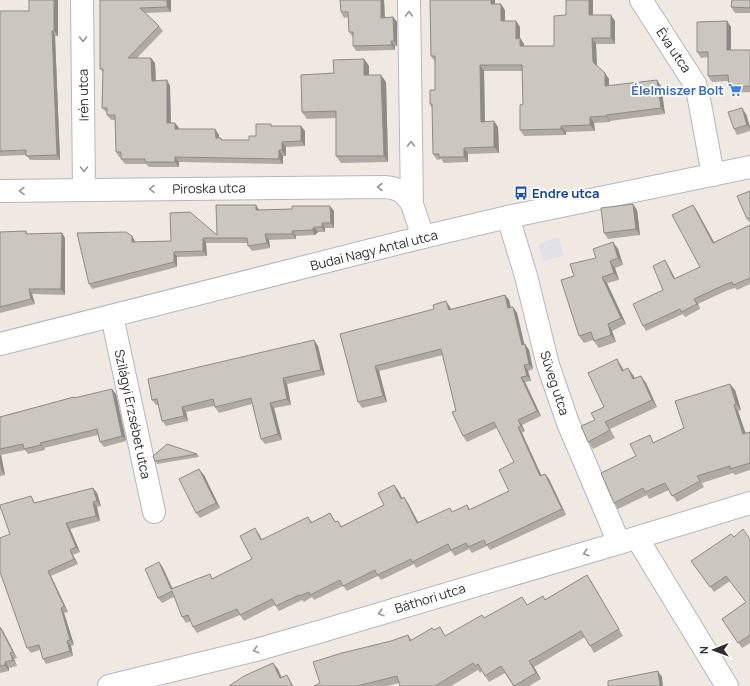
<svg xmlns="http://www.w3.org/2000/svg" width="750" height="686" viewBox="0 0 750 686" font-family="Manrope,sans-serif">
<style>
.industrial{fill:#e3e1e8}
.lines{fill:none;stroke-linecap:round;stroke-linejoin:round}
.minor-casing{stroke:#b4b7c1;stroke-width:24}
.minor{stroke:#fff;stroke-width:22}
.wall{fill:#afaba4}
.shaded-wall{fill:#8e8b86}
.building{fill:#cbc7bf;stroke:#8e8b86}
.oneway{stroke:#969696}
.labels{text-anchor:middle;dominant-baseline:central;stroke-width:3.5;stroke-linejoin:round;paint-order:stroke}
.street-label{font-size:13px;fill:#2e2e2e;stroke:#fff}
.shop-label{font-size:13px;font-weight:bold;fill:#366cbe;stroke:#fff;text-anchor:end}
.transit-label{font-size:13px;font-weight:bold;fill:#164399;stroke:#fff;text-anchor:start}
</style>
<rect width="100%" height="100%" fill="#efe9e1"/>
<path class="industrial" d="M558,237L564,255L544,262L538,244Z"/>
<g class="lines">
<g class="minor-casing">
<g id="minor">
<path d="M82,0L84,190"/>
<path d="M409,0L412,204L423,237"/>
<path d="M641,0L695,84L699,99L713,175"/>
<path d="M0,191L385,187C398,188 405,192 412,204"/>
<path d="M508,217L526,276L548,365L568,423L619,543"/>
<path d="M112,316L154,512"/>
<path d="M0,344L423,237L508,217L750,167"/>
<path d="M637,538L727,686"/>
<path d="M109,686L256,650L322,631L619,543L750,503"/>
</g>
</g>
<use href="#minor" class="minor"/>
</g>
<g class="wall">
<path d="M58,0V36H55L60,160H30L26,155L0,156V11H29Z"/>
<path d="M100,0H171V12L145,13L159,26L163,31L137,58H151L155,63L156,81L167,80L170,86L171,123H175L179,128V129H215L219,135V138L223,140H249L256,136L271,124L272,126H301L305,131V146L286,147V156H283V164L179,162V167H149L146,164H125L121,159V157H119L116,152L115,120H111L107,115V113L102,108L103,72L100,69Z"/>
<path d="M340,0H384L385,18L393,17L397,22V46H395V50L356,51L353,46V37L349,32L348,17L344,18L341,12Z"/>
<path d="M430,0H495V4L505,10V21H516L520,27V38L524,44V46H554L566,15V0H593V15L615,21V44H596L597,66L609,79V86H661L665,114L610,121V122L594,123L595,131L566,132V135L524,136L520,130L523,104L522,71H484L485,122L498,127L499,153L468,154V162L444,163L441,159L437,160L433,154L432,108L430,104L435,90V62L431,56Z"/>
<path d="M750,0V13H735L731,7Z"/>
<path d="M727,21L731,27V50H750V92L733,93L729,87L728,81L712,82L708,76V57L701,58L697,52Z"/>
<path d="M364,59L369,66V75L386,82L388,162L341,163L336,156V118L307,119L302,112L334,73Z"/>
<path d="M746,114L750,127V131L737,135L734,129Z"/>
<path d="M750,191V223L747,219Z"/>
<path d="M256,205L259,210L292,209L330,206L334,211V228H325V232H318L315,235L296,236V239L269,240L270,248L252,251L248,246V243H206L207,256L177,257V267L92,289L89,284L132,236L135,242L171,241L217,235Z"/>
<path d="M693,205L697,211L714,242L750,225V284L737,290L735,288L728,290L698,304L700,309L685,317L683,314L646,331L643,326L663,290L668,265L675,279L700,267Z"/>
<path d="M637,210L640,235L608,239L604,233Z"/>
<path d="M26,231L28,234L62,233L65,238V295L32,294L35,304L0,313V232Z"/>
<path d="M613,242L618,249L623,265L615,268L619,280L607,283L626,324L612,331L616,342L599,348L593,340L584,343L579,336L574,276L596,258Z"/>
<path d="M505,295L509,300L511,308L513,307L517,313L524,344L529,350L533,369L528,371L531,381L525,382L541,416L522,425L525,431L522,433L541,475L545,474L549,479L566,515L490,550L487,546L472,553L469,549L455,556L451,551L416,568L414,564L381,580L378,576L347,591L343,586L314,600L312,597L304,602L302,600L279,611L275,605L244,621L240,615L197,633L193,627L191,621L186,623L182,617L174,597L162,603L158,598L159,562L163,568L173,589L213,578L252,559L259,534L262,540L308,517L312,522L330,513L336,522L342,526L384,505L398,490L402,498L408,503L418,522L453,512L467,505L470,509L509,491L514,462L497,428L467,442L463,436L456,411L443,355L379,371L387,402L362,408L358,402L340,334L450,307L451,309Z"/>
<path d="M318,346L325,375L287,384L291,405L274,408L282,440L265,444L261,439L252,404L219,413L214,406L186,412L188,421L166,426L162,421L158,405H156L152,400Z"/>
<path d="M617,359L623,370L633,375L635,378L641,376L646,383L657,407L610,429L615,438L593,449L588,442L595,420L604,407Z"/>
<path d="M735,390L741,410L738,411L745,433L750,432V470L735,475L733,473L702,483L704,487L677,502L669,490L649,499L647,495L618,509L614,503L636,456L654,442L684,428Z"/>
<path d="M116,394L126,441L104,447L100,442L98,435L44,448L45,450L28,454L25,450L1,455L5,475L0,476V417L74,397L75,398Z"/>
<path d="M197,454L199,457L157,464L155,461Z"/>
<path d="M204,475L220,508L200,518L196,513Z"/>
<path d="M93,488L97,493L101,506L97,507L100,521L70,529L80,552L73,555L78,564L51,576L68,612L64,613L74,645L71,646L73,656L46,664L43,659L40,650L31,653L27,648L10,534L31,496L35,503Z"/>
<path d="M734,537L750,539V643L742,648L722,619L746,602L730,581L714,592L691,561Z"/>
<path d="M587,575L591,581L623,636L594,653L585,637L534,667L541,679L529,686H513L505,673L489,682L482,671L480,673L478,670L451,686H400L399,683L387,686H314L320,683L391,641L408,635L412,640L434,630L446,636L484,618L546,599Z"/>
<path d="M0,627L3,631L17,658L14,659L17,666L9,668V671L0,673Z"/>
</g>
<g class="shaded-wall">
<path d="M54,0H58V36L54,31Z"/>
<path d="M167,0H171V12L167,7Z"/>
<path d="M381,0H384L385,23L381,18Z"/>
<path d="M491,0H495V10L491,4Z"/>
<path d="M589,0H593V21L589,15Z"/>
<path d="M501,4L505,10V27L501,21Z"/>
<path d="M611,15L615,21V44L611,38Z"/>
<path d="M393,17L397,22V46L394,41Z"/>
<path d="M516,21L520,27V42V38L524,44V52L516,39Z"/>
<path d="M727,21L731,27V56L727,50Z"/>
<path d="M52,31L55,36L60,160L57,155Z"/>
<path d="M592,38L596,44L597,68L593,62Z"/>
<path d="M391,41L395,46V50L392,45Z"/>
<path d="M151,58L155,63L156,86L152,81Z"/>
<path d="M364,59L369,66V81L364,75Z"/>
<path d="M480,65L484,71L485,128L481,122Z"/>
<path d="M605,73L609,79V92L605,86Z"/>
<path d="M381,75L386,82L388,162L384,156Z"/>
<path d="M167,80L170,86L171,128L167,123Z"/>
<path d="M657,80L661,86L665,114L661,108Z"/>
<path d="M742,108L746,114L750,127V129L747,125Z"/>
<path d="M606,115L610,121V122L606,116Z"/>
<path d="M590,117L594,123L595,131L590,125Z"/>
<path d="M494,121L498,127L499,153L494,147Z"/>
<path d="M175,123L179,128V134L175,129Z"/>
<path d="M301,126L305,131V146L301,141Z"/>
<path d="M561,126L566,132V135L561,129Z"/>
<path d="M215,129L219,135V143L216,138Z"/>
<path d="M282,142L286,147V156L282,150Z"/>
<path d="M464,148L468,154V162L464,157Z"/>
<path d="M279,150L283,156V164L279,159Z"/>
<path d="M175,157L179,162V167L175,162Z"/>
<path d="M633,204L637,210L640,235L636,229Z"/>
<path d="M256,205L259,210H256Z"/>
<path d="M693,205L697,211L717,248L713,243Z"/>
<path d="M330,206L334,211V228L331,223Z"/>
<path d="M322,223L325,228V232L322,227Z"/>
<path d="M314,227L318,232L315,235L312,230Z"/>
<path d="M292,231L296,236V239L293,234Z"/>
<path d="M62,233L65,238V295L61,289Z"/>
<path d="M265,234L269,240L270,248L267,243Z"/>
<path d="M132,236L135,241V248L132,242Z"/>
<path d="M203,238L206,243L207,256L203,251Z"/>
<path d="M613,242L618,249L623,265L618,258Z"/>
<path d="M174,252L177,257V267L174,262Z"/>
<path d="M665,260L668,265L678,284L674,279Z"/>
<path d="M610,261L615,268L619,280L614,273Z"/>
<path d="M602,277L607,283L626,324L621,318Z"/>
<path d="M29,289L32,294L35,304L31,299Z"/>
<path d="M505,295L509,300L512,314L508,308Z"/>
<path d="M694,299L698,304L700,309Z"/>
<path d="M446,301L450,307L453,315L449,310Z"/>
<path d="M513,307L517,313L526,351L522,345Z"/>
<path d="M608,324L612,331L616,342L611,335Z"/>
<path d="M314,340L318,346L325,375L321,370Z"/>
<path d="M525,344L529,350L533,369L529,364Z"/>
<path d="M617,359L622,367L627,378L622,371Z"/>
<path d="M524,365L528,371L531,381L527,376Z"/>
<path d="M375,366L379,371L387,402L383,396Z"/>
<path d="M628,368L633,375L638,386L633,379Z"/>
<path d="M641,376L646,383L657,407L652,400Z"/>
<path d="M521,377L525,382L541,416L537,411Z"/>
<path d="M283,378L287,384L291,405L287,399Z"/>
<path d="M730,384L735,390L741,410L736,404Z"/>
<path d="M112,389L116,394L126,441L122,436Z"/>
<path d="M270,403L274,408L282,440L278,434Z"/>
<path d="M734,405L738,411L748,440L743,434Z"/>
<path d="M182,407L186,412L188,421L184,416Z"/>
<path d="M518,420L522,425L525,431L521,426Z"/>
<path d="M518,427L522,433L544,481L540,476Z"/>
<path d="M40,443L44,448L45,450L41,445Z"/>
<path d="M0,455H1L5,475L1,469L0,463Z"/>
<path d="M199,469L204,475L220,508L216,503Z"/>
<path d="M545,474L549,479L566,515L562,509Z"/>
<path d="M394,485L398,490L405,504L401,499Z"/>
<path d="M93,488L97,493L101,506L97,501Z"/>
<path d="M404,497L408,503L421,528L417,523Z"/>
<path d="M93,502L97,507L100,521L96,516Z"/>
<path d="M66,523L70,529L80,552L76,547Z"/>
<path d="M255,528L259,534L265,546L261,540Z"/>
<path d="M70,550L73,555L78,564L74,559Z"/>
<path d="M159,562L163,568L175,595L171,589Z"/>
<path d="M48,571L51,576L68,612L64,606Z"/>
<path d="M587,575L591,581L623,636L619,629Z"/>
<path d="M61,608L64,613L74,645L70,640Z"/>
<path d="M0,627L3,631L17,658L13,652Z"/>
<path d="M67,641L71,646L73,656L70,651Z"/>
<path d="M10,653L14,659L17,666L13,660Z"/>
<path d="M529,661L534,667L541,679L536,673Z"/>
<path d="M5,662L9,668V671L5,665Z"/>
<path d="M273,663L278,669L285,685L280,678Z"/>
<path d="M658,671L662,677L663,686H660Z"/>
<path d="M287,675L291,682L293,686H292Z"/>
</g>
<g class="building">
<path d="M29,0H54V31H52L57,155L26,156V150L0,151V11H29Z"/>
<path d="M100,0H167V7L140,8L159,26L128,58H151L152,81L167,80V123H175V129H215L216,138H221V140H249V136H256V124H271V126H301V141L282,142V150H279V159L175,157V162H145V159H121V152H116L115,115H107V108H102L103,69H100Z"/>
<path d="M340,0H381V18L393,17L394,41H391L392,45L353,46V32H349L348,12H341Z"/>
<path d="M430,0H491V4H501V21H516V39L520,38V46H554V16L566,15V0H589V15H611V38H592L593,62L605,73V86L657,80L661,108L606,115V116L590,117V125L561,126V129L520,130V105L523,104L522,65H480L481,122L494,121V147L464,148V157H439V154H433L432,104H430V90H435V56H431Z"/>
<path d="M732,0H750V8L731,7Z"/>
<path d="M727,21V50H750V86L729,87L728,75L708,76V52H697V22Z"/>
<path d="M364,59V75H381L384,156H336V111L302,112L301,75L334,73L333,60Z"/>
<path d="M742,108L747,125L734,129L728,112Z"/>
<path d="M750,191V217L747,219L737,196Z"/>
<path d="M633,204L636,229L604,233L601,208Z"/>
<path d="M216,205H256V210L292,209V206H330L331,223H322V227H314L312,230L292,231L293,234H265L267,243L248,246L247,238H203V251L174,252V262L89,284L77,233L126,232L132,236V242L171,241L170,213L190,212L217,235Z"/>
<path d="M693,205L713,243L750,225V278L733,285L732,282L724,285L694,299L697,304L681,312L680,309L643,326L633,304L663,290L653,266L665,260L674,279L700,267L672,215Z"/>
<path d="M26,231V234L62,233L61,289H29L31,299L0,307V232Z"/>
<path d="M613,242L618,258L610,261L614,273L602,277L621,318L608,324L611,335L594,341L591,332L579,336L561,280L574,276L570,264L596,258L593,249Z"/>
<path d="M505,295L508,308L513,307L522,345L525,344L529,364L524,365L527,376L521,377L537,411L518,420L521,426L518,427L540,476L545,474L562,509L486,545L484,540L468,547L466,543L451,550L448,544L412,562L411,559L377,575L375,570L343,586L340,580L310,595L309,592L300,596L299,595L276,606L272,599L240,615L237,609L193,627L188,615L182,617L172,591L158,598L145,569L159,562L171,589L210,574L212,579L252,559L240,536L255,528L261,540L308,517L311,523L330,513L335,522L338,521L341,527L384,505L378,493L394,485L401,499L404,497L417,523L450,508L452,512L467,505L469,510L509,491L499,470L514,462L494,422L463,436L452,412L456,411L441,349L375,366L383,396L358,402L340,334L434,309L433,305L446,301L449,310Z"/>
<path d="M314,340L321,370L283,378L287,399L270,403L278,434L261,439L251,398L215,407L213,399L182,407L184,416L162,421L157,399L152,400L148,379Z"/>
<path d="M617,359L622,371L628,368L633,379L641,376L652,400L605,422L610,430L588,442L581,426L595,420L591,413L604,407L588,373Z"/>
<path d="M730,384L736,404L734,405L743,434L750,432V463L730,469V466L697,476L700,481L672,496L665,483L645,492L643,488L614,503L601,473L636,456L630,444L650,435L653,443L684,428L675,401Z"/>
<path d="M112,389L122,436L100,442L97,429L40,443L41,445L24,449L23,444L0,449V417L74,397V398Z"/>
<path d="M167,444L197,454L155,461L153,456Z"/>
<path d="M199,469L216,503L196,513L179,479Z"/>
<path d="M93,488L97,501L93,502L96,516L66,523L76,547L70,550L74,559L48,571L64,606L61,608L70,640L67,641L70,651L43,659L39,645L27,648L0,572V538L10,534L0,506V505L31,496L34,503Z"/>
<path d="M743,529L750,539V635L738,643L722,619L746,602L726,576L710,587L691,561L731,534L734,537Z"/>
<path d="M587,575L619,629L590,646L581,631L529,661L536,673L514,686L501,666L485,676L478,664L475,666L473,663L435,686H400L397,676L357,686H314L320,683L313,662L342,653L391,641L408,635L410,641L432,628L434,630L440,627L445,636L482,615L484,618L522,597L527,605L543,596L545,600Z"/>
<path d="M0,627L13,652L10,653L13,660L5,662V665L0,666Z"/>
<path d="M273,663L280,678L287,675L292,686H229L244,676Z"/>
<path d="M658,671L660,686H608V681Z"/>
</g>
<defs><path id="oneway-chevron" d="M-2-3.5L2.5 0L-2 3.5" fill="none" stroke-width="1.6" stroke-linecap="round" stroke-linejoin="round"/></defs>
<g class="oneway">
<use href="#oneway-chevron" transform="translate(409 14) rotate(-91)"/>
<use href="#oneway-chevron" transform="translate(83 39) rotate(89)"/>
<use href="#oneway-chevron" transform="translate(411 144) rotate(-91)"/>
<use href="#oneway-chevron" transform="translate(84 169) rotate(89)"/>
<use href="#oneway-chevron" transform="translate(380 187) rotate(-180)"/>
<use href="#oneway-chevron" transform="translate(152 189) rotate(179)"/>
<use href="#oneway-chevron" transform="translate(22 191) rotate(179)"/>
<use href="#oneway-chevron" transform="translate(586 553) rotate(164)"/>
<use href="#oneway-chevron" transform="translate(381 613) rotate(163)"/>
<use href="#oneway-chevron" transform="translate(256 650) rotate(165)"/>
</g>
<defs>
<g id="supermarket-bare" transform="scale(1.08)"><path d="M-6-5.5h2.5l.6 2H6L4.5 2H-2.5L-4.4-4H-6ZM-1.5 3.2a1.3 1.3 0 1 0 .1 0ZM3 3.2a1.3 1.3 0 1 0 .1 0Z" fill="#3f7fe0" stroke="#fff" stroke-width="2.5" paint-order="stroke"/></g>
<g id="bus-bare" transform="scale(1.08)"><path d="M-5-6H5V4H4V6H2V4H-2V6H-4V4H-5ZM-3.5-4V0h7V-4ZM-3.5 1.2v1.5H-2V1.2ZM2 1.2v1.5H3.5V1.2Z" fill="#1a4fb4" stroke="#fff" stroke-width="2.5" paint-order="stroke"/></g>
</defs>
<g fill-rule="evenodd">
<use href="#supermarket-bare" x="735" y="90"/>
<use href="#bus-bare" x="521" y="193"/>
</g>
<g class="labels">
<g class="street-label">
<text transform="translate(674 50) rotate(56)">Éva utca</text>
<text transform="translate(83 95) rotate(-91)">Irén utca</text>
<text transform="translate(209 188) rotate(-1)">Piroska utca</text>
<text transform="translate(374 250) rotate(-14)">Budai Nagy Antal utca</text>
<text transform="translate(555 383) rotate(72)">Süveg utca</text>
<text transform="translate(133 414) rotate(78)">Szilágyi Erzsébet utca</text>
<text transform="translate(430 598) rotate(-17)">Báthori utca</text>
</g>
<g class="shop-label">
<text x="724" y="90">Élelmiszer Bolt</text>
</g>
<g class="transit-label">
<text x="532" y="193">Endre utca</text>
</g>
</g>
<g transform="translate(714 650) rotate(269)" stroke="#ffffff" stroke-width="3" paint-order="stroke">
<path d="M0-3L7 15L0 10L-7 15Z" fill="#2e2e2e"/>
<text y="-6" font-size="11" font-weight="bold" text-anchor="middle" fill="#2e2e2e">N</text>
</g>
</svg>
